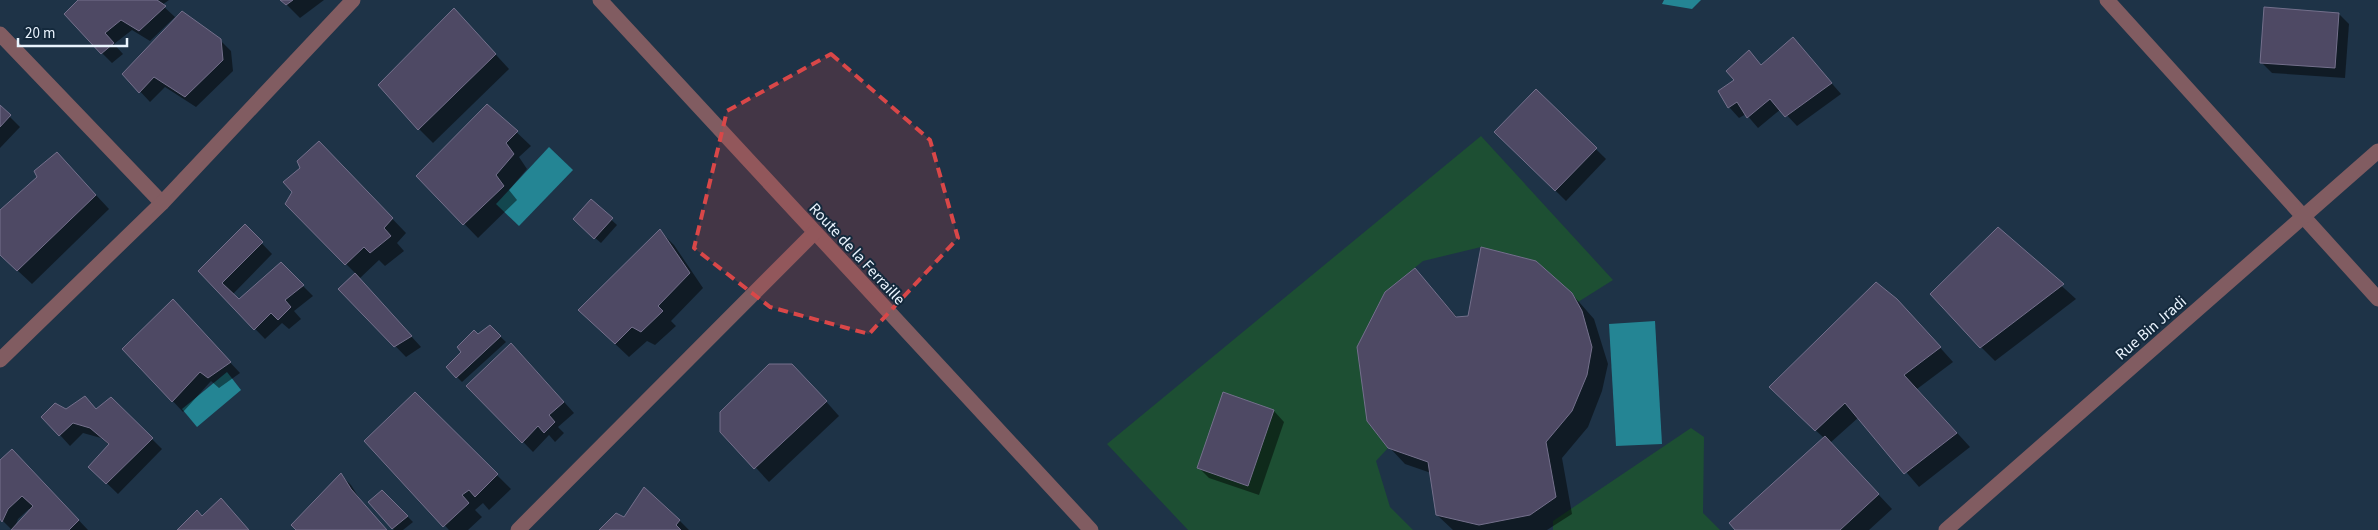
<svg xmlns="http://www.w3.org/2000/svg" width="2378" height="530" viewBox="0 0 2378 530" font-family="'Source Sans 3',sans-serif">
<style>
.green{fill:#1d4f33}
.water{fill:#248594}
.shadow{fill:#0007;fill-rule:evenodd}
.building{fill:#4e4964;stroke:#74708c}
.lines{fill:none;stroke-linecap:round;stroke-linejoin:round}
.minor{stroke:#815c61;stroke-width:15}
.marked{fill:#d94748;fill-opacity:0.2;stroke:#d94748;stroke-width:4;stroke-dasharray:10 6;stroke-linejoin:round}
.labels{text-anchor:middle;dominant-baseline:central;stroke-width:4;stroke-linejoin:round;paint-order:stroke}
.street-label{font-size:16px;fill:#eaf4fe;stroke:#14293c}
</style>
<rect width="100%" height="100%" fill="#1e3347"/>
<g class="green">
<path d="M1481,136L1613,280L1578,302L1572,293L1536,261L1481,247L1423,261L1385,292L1357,347L1367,421L1388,448L1376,461L1390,507L1413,530H1188L1107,444Z"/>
<path d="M1691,428L1704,437L1703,513L1720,530H1553V521Z"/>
</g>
<g class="water">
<path d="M1664,0H1701L1692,9L1662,4Z"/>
<path d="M549,147L573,170L519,226L496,204Z"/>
<path d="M1655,321L1662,444L1616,446L1609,324Z"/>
<path d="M227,372L241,390L197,427L182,409Z"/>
</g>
<g class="shadow">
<path d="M80,0H169L162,5L175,17L150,41L132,30L114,44L123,54L112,63L102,53Z"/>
<path d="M282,0H324L300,18Z"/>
<path d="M454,9L509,69L433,143L419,129Z"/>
<path d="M2339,14L2349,24L2345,78L2272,73L2261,62Z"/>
<path d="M1793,39L1841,94L1797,126L1781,109L1758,128L1746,114L1739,118L1729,107L1736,80L1749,52L1762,66Z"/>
<path d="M220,40L231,51L233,71L196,107L165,87L150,102L124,74Z"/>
<path d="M1536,90L1606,159L1566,201L1496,132Z"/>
<path d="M488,105L531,146L519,157L527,169L509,190L517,200L478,238L418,176Z"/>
<path d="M0,107L20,127L0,148Z"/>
<path d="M333,157L406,233L397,243L404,251L385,266L379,260L359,279L421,347L406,357L340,289L356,274L287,204Z"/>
<path d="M70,167L109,209L32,284L0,254V212Z"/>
<path d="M591,201L617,225L601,243L580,225Z"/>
<path d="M245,226L272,254L232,295L239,301L281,264L313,296L294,311L301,319L289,329L282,323L265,339L199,271Z"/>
<path d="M1998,228L2076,299L1995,361L1981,347Z"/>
<path d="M660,231L674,245L703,288L671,321L676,326L655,345L647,341L629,357L594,324Z"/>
<path d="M1415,270L1458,318L1572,294L1594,319L1608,364L1602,391L1588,427L1562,458L1572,514L1547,530H1453L1437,515L1431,473L1405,464L1389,447Z"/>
<path d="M183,312L240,373L219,388L211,381L183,412L124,349Z"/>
<path d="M1910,314L1953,362L1917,389L1970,447L1919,487L1859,417L1830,443L1892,509L1869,530H1737L1824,438L1784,401Z"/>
<path d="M490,327L506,342L462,382L447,367Z"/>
<path d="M522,355L574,413L558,427L564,433L555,442L549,435L533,452L468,386Z"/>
<path d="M806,379L839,416L769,482L722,431Z"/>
<path d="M415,394L511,489L489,510L483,503L475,510L482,517L468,530H449L366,441Z"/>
<path d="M1224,394L1274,411L1284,422L1259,495L1209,478L1198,467Z"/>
<path d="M111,398L162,449L118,494L90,467L109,445L101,438L83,433L70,446L60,435L67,411L96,410Z"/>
<path d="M23,461L88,530H12L3,521L0,517V462ZM29,509L31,510L15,527L18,519Z"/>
<path d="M341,475L351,485L361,501L387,530H298Z"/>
<path d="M644,489L680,521L689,530H601L625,519Z"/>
<path d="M382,491L413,522L403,530H394L370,502Z"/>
</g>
<g class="building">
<path d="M78,0H157L166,6L139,31L121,20L105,33L114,43L101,54L64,14Z"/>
<path d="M280,0H293L286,5Z"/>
<path d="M2264,7L2339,13L2335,68L2260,63Z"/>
<path d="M454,8L496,54L418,130L378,85Z"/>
<path d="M182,11L221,39L223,60L185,97L154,77L139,93L122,74Z"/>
<path d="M1793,37L1832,83L1785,117L1770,99L1747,118L1737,102L1728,108L1718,91L1734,80L1726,71L1749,50L1761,65Z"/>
<path d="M1536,89L1597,148L1555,191L1494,132Z"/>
<path d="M487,104L518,131L506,143L514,154L496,175L504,186L463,225L416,176Z"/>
<path d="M0,105L11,115L0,127Z"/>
<path d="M319,141L393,218L384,228L391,236L370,253L364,247L345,265L285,204L292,192L283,182L300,168L297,161Z"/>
<path d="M57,152L96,195L17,271L0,255V210L37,177L34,171Z"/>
<path d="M591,199L613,218L594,239L573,219Z"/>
<path d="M245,224L263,242L222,283L239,299L281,262L304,285L285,300L291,307L278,320L271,313L254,330L198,271Z"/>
<path d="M1998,227L2064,284L1980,348L1930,294Z"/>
<path d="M660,229L690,273L658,306L663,311L641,332L632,327L615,344L578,310Z"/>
<path d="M1481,247L1536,261L1572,293L1582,311L1592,347L1587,375L1572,411L1546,442L1556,497L1530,515L1479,525L1436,515L1428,462L1388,448L1367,421L1357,347L1385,292L1415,268L1456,317L1468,316Z"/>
<path d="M355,273L412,336L394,347L338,289Z"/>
<path d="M1876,282L1897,299L1941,347L1904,375L1957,433L1904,474L1845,403L1815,431L1769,387Z"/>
<path d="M173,299L231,362L208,378L200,372L172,402L122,349Z"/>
<path d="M490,325L501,336L456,378L446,367L461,352L457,347L474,330L478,334Z"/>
<path d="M511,343L564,402L549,415L555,422L544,433L538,426L522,443L466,386Z"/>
<path d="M769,364H792L827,401L754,469L720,432V412Z"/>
<path d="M415,392L498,474L475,497L469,490L462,495L469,503L443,527L364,441Z"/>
<path d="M1223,392L1274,410L1248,486L1197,468Z"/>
<path d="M85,396L96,409L111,397L153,438L106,484L88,467L109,444L90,428L73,423L59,436L41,417L55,403L66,409Z"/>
<path d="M1825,436L1879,494L1840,530H1735L1729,523Z"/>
<path d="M12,449L79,520L69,530H11L33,506L22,496L8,509L2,522L0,519V460Z"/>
<path d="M341,473L351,489L387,530H296L291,525Z"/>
<path d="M644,487L680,520L676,525L681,530H599L616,513L624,517Z"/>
<path d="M382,490L408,516L392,529L368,502Z"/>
<path d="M221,498L249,530H177L197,510L202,516Z"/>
</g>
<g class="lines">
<g class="minor">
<path d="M600,0L1091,530"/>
<path d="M2107,0L2378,299"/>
<path d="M0,34L162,203"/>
<path d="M0,360L162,203L353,0"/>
<path d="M518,530L814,233"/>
<path d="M1946,530L2378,151"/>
</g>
</g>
<path class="marked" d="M831,54L930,140L958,238L869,334L770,307L694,248L727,111Z"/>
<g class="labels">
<g class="street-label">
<text transform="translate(857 254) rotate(47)">Route de la Ferraille</text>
<text transform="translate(2151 328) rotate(-41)">Rue Bin Jradi</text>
</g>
</g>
<path d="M18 38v8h109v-8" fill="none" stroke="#eaf4fe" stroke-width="2.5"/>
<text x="25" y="38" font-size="15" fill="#eaf4fe" stroke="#14293c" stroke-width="4" paint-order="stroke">20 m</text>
</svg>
